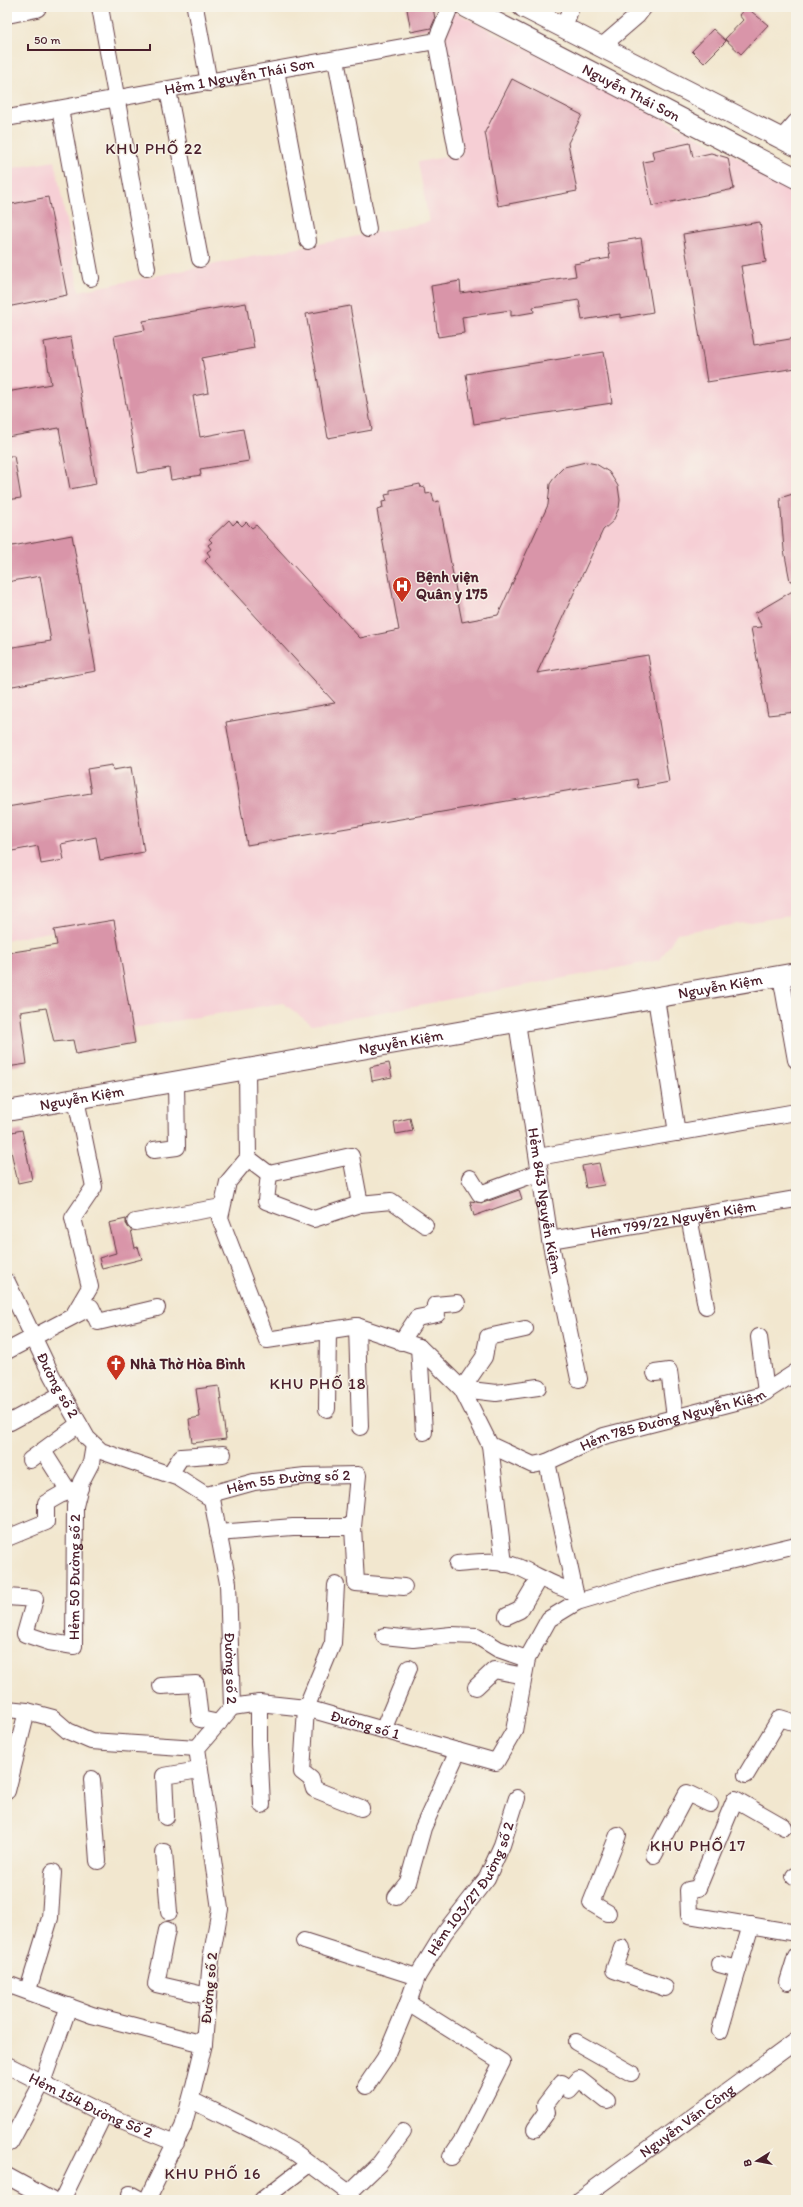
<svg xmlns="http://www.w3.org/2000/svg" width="803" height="2207" viewBox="0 0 803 2207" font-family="Itim,sans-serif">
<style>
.built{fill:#f6cfd5}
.building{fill:#d995a9}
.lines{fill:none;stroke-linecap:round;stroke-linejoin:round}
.minor-casing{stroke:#633d44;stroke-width:18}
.major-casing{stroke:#633d44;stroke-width:22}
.minor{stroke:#fff;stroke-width:16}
.major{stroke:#fff;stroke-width:20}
.labels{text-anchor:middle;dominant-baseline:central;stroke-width:3;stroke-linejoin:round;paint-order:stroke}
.street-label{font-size:15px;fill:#4a1f2b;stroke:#f7f3e8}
.poi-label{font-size:15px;font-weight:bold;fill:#4a1f2b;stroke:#f7f3e8;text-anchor:start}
.neighbourhood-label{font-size:16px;letter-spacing:1px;fill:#4a1f2b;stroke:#f7f3e8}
</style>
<rect width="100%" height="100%" fill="#f7f3e8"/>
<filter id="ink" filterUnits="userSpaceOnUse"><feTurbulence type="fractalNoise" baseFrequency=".025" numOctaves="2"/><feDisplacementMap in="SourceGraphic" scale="8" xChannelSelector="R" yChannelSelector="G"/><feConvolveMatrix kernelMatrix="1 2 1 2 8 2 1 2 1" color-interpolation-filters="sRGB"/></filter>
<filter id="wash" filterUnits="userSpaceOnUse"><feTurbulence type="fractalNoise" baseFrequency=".012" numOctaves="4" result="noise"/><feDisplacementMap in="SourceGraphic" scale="16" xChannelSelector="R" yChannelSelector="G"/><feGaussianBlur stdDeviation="0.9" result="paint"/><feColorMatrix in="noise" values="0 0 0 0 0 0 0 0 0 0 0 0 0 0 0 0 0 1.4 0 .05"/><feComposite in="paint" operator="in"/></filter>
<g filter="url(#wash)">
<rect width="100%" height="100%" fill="#f2e7cf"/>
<path class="built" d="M453,11L796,187V915L677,933L660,960L312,1025L283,1003L132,1028L114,920L7,940V169L55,161L79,291L429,222L418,162L463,154L443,46Z"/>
<g id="blocks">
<g class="building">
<path d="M420,7H433L435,19L431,28L411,32L407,9Z"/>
<path d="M746,7L768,25L741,54L725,39L743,20L739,15Z"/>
<path d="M713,29L726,41L704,63L692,51Z"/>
<path d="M512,79L582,115L568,143L577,191L498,206L485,132Z"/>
<path d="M690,143L693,157L711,153L728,158L734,189L652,206L643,162L654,160L652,151Z"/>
<path d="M48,197L67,295L7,307V205Z"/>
<path d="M760,222L766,262L741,266L754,345L796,338V368L707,382L683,234Z"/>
<path d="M641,238L653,312L620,318V314L582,320L579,300L533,307L534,312L511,316V310L462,317L464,333L438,337L431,286L460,281L461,293L576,276L574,264L610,258L607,243Z"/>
<path d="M246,303L254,348L202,358L208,393L193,396L200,437L243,429L249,461L200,469L201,475L171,480L169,468L138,473L114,336L145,330L143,321Z"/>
<path d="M350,306L372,430L328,438L306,314Z"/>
<path d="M71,337L96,484L70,489L59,428L7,437V392L51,384L44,342Z"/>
<path d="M604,352L612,403L474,424L466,374Z"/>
<path d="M7,456H14L21,498L7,500Z"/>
<path d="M586,462L596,464L609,472L618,486L620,500L619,508L613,521L603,530L537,673L648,655L669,782L638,788L637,779L247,845L226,722L335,703L205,561L210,556L207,552L211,549L208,545L212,542L209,539L229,520L233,525L237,521L242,526L246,522L252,528L256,525L360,638L399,630L377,510L383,508L382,502L387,501L385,495L390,494V490L420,484L421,488L425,487L426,494L432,493L434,502L439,501L462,622L498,615L548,505L550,484L556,475L564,467Z"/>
<path d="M796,493V580L790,581L784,550L780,498Z"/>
<path d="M72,535L96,671L7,687V648L51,641L40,576L7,582V547Z"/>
<path d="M796,589V712L768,715L751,628L762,627L755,613Z"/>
<path d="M112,765L113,770L131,767L144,852L100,860L96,837L61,844L64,860L41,864L38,846L7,852V807L91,793L87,769Z"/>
<path d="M114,920L135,1043L76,1054L73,1040L54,1042L46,1008L20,1012L27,1064L7,1067V953L57,945L54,930Z"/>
<path d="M389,1063L392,1077L372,1081L370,1067Z"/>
<path d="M410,1118L413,1131L396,1134L394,1122Z"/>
<path d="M22,1130L32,1180L18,1183L7,1133Z"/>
<path d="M599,1163L604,1185L586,1188L582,1166Z"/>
<path d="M519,1190L522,1199L474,1216L470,1201L483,1203Z"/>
<path d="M126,1219V1224L131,1230L135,1248L138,1247L142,1259L102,1269L99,1258L116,1253L109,1223Z"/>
<path d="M219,1386L226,1439L192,1443L189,1419L200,1417L196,1389Z"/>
</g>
</g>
</g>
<g filter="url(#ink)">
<use href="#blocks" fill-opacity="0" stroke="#633d44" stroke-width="1"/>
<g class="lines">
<g class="minor-casing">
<g id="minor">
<path d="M100,7L147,268"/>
<path d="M195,7L209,83"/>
<path d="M564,28L571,7"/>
<path d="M436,41L457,151"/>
<path d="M601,47L637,16L644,7"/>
<path d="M336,60L368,229"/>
<path d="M276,70L308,241"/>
<path d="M168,90L200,259"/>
<path d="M60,109L91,278"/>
<path id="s1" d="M7,118L436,41L450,7"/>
<path d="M782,138L796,122"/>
<path d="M781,976L796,1060"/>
<path d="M656,998L677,1133"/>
<path id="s2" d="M517,1022L550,1240L579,1379"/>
<path d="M154,1150L177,1147L176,1082"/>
<path d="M538,1157L796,1112"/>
<path d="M248,1158L269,1174L351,1156L360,1204L391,1201L425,1225"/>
<path d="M269,1174L266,1201L314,1219L360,1204"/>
<path d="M470,1178L480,1194L540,1172"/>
<path d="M689,1217L706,1306"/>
<path d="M135,1222L222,1207"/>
<path id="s3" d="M550,1240L796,1199"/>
<path id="s4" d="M7,1282L52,1376L87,1438L101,1451L179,1478L212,1499L228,1583L232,1707L197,1748L220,1909L211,1959L204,2044L193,2090L183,2127L147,2200"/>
<path d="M73,1316L90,1287L73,1218L94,1187L76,1099"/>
<path d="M357,1326L360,1427"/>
<path d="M525,1329L488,1337L484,1357L462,1389L496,1393L538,1387"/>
<path d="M759,1337L766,1392"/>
<path d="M401,1342L417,1318L437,1314L435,1305L457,1303"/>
<path d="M419,1347L424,1432"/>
<path d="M7,1351L91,1307L98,1322L157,1308"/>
<path d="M655,1373L669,1371L675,1417"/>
<path d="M327,1409L328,1330"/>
<path d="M7,1420L10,1422L62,1394"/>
<path d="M490,1445L504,1564"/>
<path d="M43,1451L69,1492"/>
<path d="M30,1460L79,1424"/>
<path id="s5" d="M547,1462L604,1436L759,1396L796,1372"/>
<path d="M170,1474L181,1457L223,1454"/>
<path id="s6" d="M207,1495L254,1482L305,1476L358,1475L353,1527L356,1583L404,1587"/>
<path d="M218,1533L293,1527H353"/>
<path d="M7,1538L46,1522V1503L60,1495L80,1488"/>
<path d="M457,1564C478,1562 498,1559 518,1567C537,1575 554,1587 575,1592"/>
<path d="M336,1585L333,1643L306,1708L302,1772L311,1779L314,1789L361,1808"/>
<path id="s7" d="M7,1597L35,1599L25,1634L49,1642L74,1646L75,1506L81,1482L91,1463L94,1445"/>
<path d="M577,1602L654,1579L796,1545"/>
<path d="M507,1616L520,1610L539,1578"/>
<path d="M384,1636L413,1639L451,1635L477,1636L498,1649L527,1659"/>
<path d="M161,1686L196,1684L200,1719L219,1723"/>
<path d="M476,1687L494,1670L524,1676"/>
<path d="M259,1703V1744L262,1805"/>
<path id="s8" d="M232,1707L259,1703L306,1708L496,1762L514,1731L527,1659L549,1619L577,1602L547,1462L533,1465L490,1445L462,1389L419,1347L357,1326L267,1340L220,1218L228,1182L248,1158L247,1069"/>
<path d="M7,1709L27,1711L53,1718L68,1731L91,1741L197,1748"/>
<path d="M383,1730L409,1668"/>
<path d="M746,1775L780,1718L796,1723"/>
<path d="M92,1779L98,1861"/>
<path d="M7,1791L27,1711"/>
<path d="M166,1817L164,1776L199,1770"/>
<path d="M784,1827L735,1799L698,1888L688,1890L689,1915L796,1933"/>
<path d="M164,1852L169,1912"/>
<path d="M654,1855L687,1793L710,1804"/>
<path d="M794,1876L796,1877"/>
<path d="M396,1897L408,1882L423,1828L458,1751"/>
<path d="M608,1913L591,1903L618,1835"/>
<path d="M167,1930L156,1984L208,1996"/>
<path d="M304,1941L417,1977L408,2003L502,2062L463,2139L451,2157"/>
<path d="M622,1948L614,1970L665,1988"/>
<path d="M719,1964L738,1969"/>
<path id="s9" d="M417,1977L444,1933L487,1878L502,1845L517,1798"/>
<path d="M788,1982L796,1956"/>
<path d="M7,1984L92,2015L204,2044"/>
<path d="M28,1990L50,1918L53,1872"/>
<path d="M720,2031L751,1925"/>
<path d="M576,2042L631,2073"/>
<path id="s10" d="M7,2065L104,2114L176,2143"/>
<path d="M366,2086L385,2058L408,2003"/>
<path d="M191,2100L271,2139L297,2154L349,2193L354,2200"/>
<path d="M535,2129L547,2112L545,2105L562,2083L569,2090L579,2079L607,2101"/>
<path d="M10,2143L42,2083L69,2006"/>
<path d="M7,2176L51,2200"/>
<path d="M349,2193L380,2163L403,2132"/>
<path d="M130,2194L141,2200"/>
<path d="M62,2200L104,2114"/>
<path d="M262,2200L309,2164"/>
<path id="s11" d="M579,2200L796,2041"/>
</g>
</g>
<g class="major-casing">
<g id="major">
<path id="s12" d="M466,7L796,178"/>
<path d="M523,7L796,146"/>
<path d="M7,13L36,7"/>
<path id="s13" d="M7,1111L796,973"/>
</g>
</g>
<use href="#minor" class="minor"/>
<use href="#major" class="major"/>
</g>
</g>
<defs>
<g id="hospital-pin" transform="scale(1)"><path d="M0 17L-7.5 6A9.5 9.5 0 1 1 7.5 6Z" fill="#c8321e" stroke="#f7f3e8"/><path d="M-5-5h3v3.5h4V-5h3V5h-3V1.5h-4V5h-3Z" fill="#fff"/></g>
<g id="church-pin" transform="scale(1)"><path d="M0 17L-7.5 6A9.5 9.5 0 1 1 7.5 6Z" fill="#c8321e" stroke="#f7f3e8"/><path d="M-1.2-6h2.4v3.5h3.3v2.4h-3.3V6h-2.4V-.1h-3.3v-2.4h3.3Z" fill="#fff"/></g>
</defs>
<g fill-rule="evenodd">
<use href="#hospital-pin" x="402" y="586"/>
<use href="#church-pin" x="116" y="1364"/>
</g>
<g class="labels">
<g class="street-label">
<text stroke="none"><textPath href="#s1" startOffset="236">Hẻm 1 Nguyễn Thái Sơn</textPath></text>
<text stroke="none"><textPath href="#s12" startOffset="186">Nguyễn Thái Sơn</textPath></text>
<text stroke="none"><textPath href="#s13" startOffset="724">Nguyễn Kiệm</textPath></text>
<text stroke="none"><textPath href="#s13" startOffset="400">Nguyễn Kiệm</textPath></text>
<text stroke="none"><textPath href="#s13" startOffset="76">Nguyễn Kiệm</textPath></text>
<text stroke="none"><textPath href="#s2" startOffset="181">Hẻm 843 Nguyễn Kiệm</textPath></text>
<text stroke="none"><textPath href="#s3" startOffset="125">Hẻm 799/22 Nguyễn Kiệm</textPath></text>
<text stroke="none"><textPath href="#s4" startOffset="115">Đường số 2</textPath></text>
<text stroke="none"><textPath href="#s5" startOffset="133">Hẻm 785 Đường Nguyễn Kiệm</textPath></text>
<text stroke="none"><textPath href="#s6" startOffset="83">Hẻm 55 Đường số 2</textPath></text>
<text stroke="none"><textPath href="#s7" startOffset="184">Hẻm 50 Đường số 2</textPath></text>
<text stroke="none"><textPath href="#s4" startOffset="487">Đường số 2</textPath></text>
<text stroke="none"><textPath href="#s8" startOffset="136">Đường số 1</textPath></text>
<text stroke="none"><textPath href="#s9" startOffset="104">Hẻm 103/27 Đường số 2</textPath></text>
<text transform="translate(209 1988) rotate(-85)">Đường số 2</text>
<text stroke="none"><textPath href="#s10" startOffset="93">Hẻm 154 Đường Số 2</textPath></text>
<text stroke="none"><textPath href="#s11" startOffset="134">Nguyễn Văn Công</textPath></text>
</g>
<g class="poi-label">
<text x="416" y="577">Bệnh viện<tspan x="416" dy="17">Quân y 175</tspan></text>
<text x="130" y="1364">Nhà Thờ Hòa Bình</text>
</g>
<g class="neighbourhood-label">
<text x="154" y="148">KHU PHỐ 22</text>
<text x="318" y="1383">KHU PHỐ 18</text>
<text x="698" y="1845">KHU PHỐ 17</text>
<text x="213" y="2173">KHU PHỐ 16</text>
</g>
</g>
<rect width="803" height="2207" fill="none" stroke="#f7f3e8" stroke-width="24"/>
<g transform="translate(757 2161) rotate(259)" stroke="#f7f3e8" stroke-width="3" paint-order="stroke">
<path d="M0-3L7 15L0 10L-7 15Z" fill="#4a1f2b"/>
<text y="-6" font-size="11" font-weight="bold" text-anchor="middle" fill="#4a1f2b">B</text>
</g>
<path d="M28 44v6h122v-6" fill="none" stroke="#4a1f2b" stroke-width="2"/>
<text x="34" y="44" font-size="12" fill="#4a1f2b" stroke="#f7f3e8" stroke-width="3" paint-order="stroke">50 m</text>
</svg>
